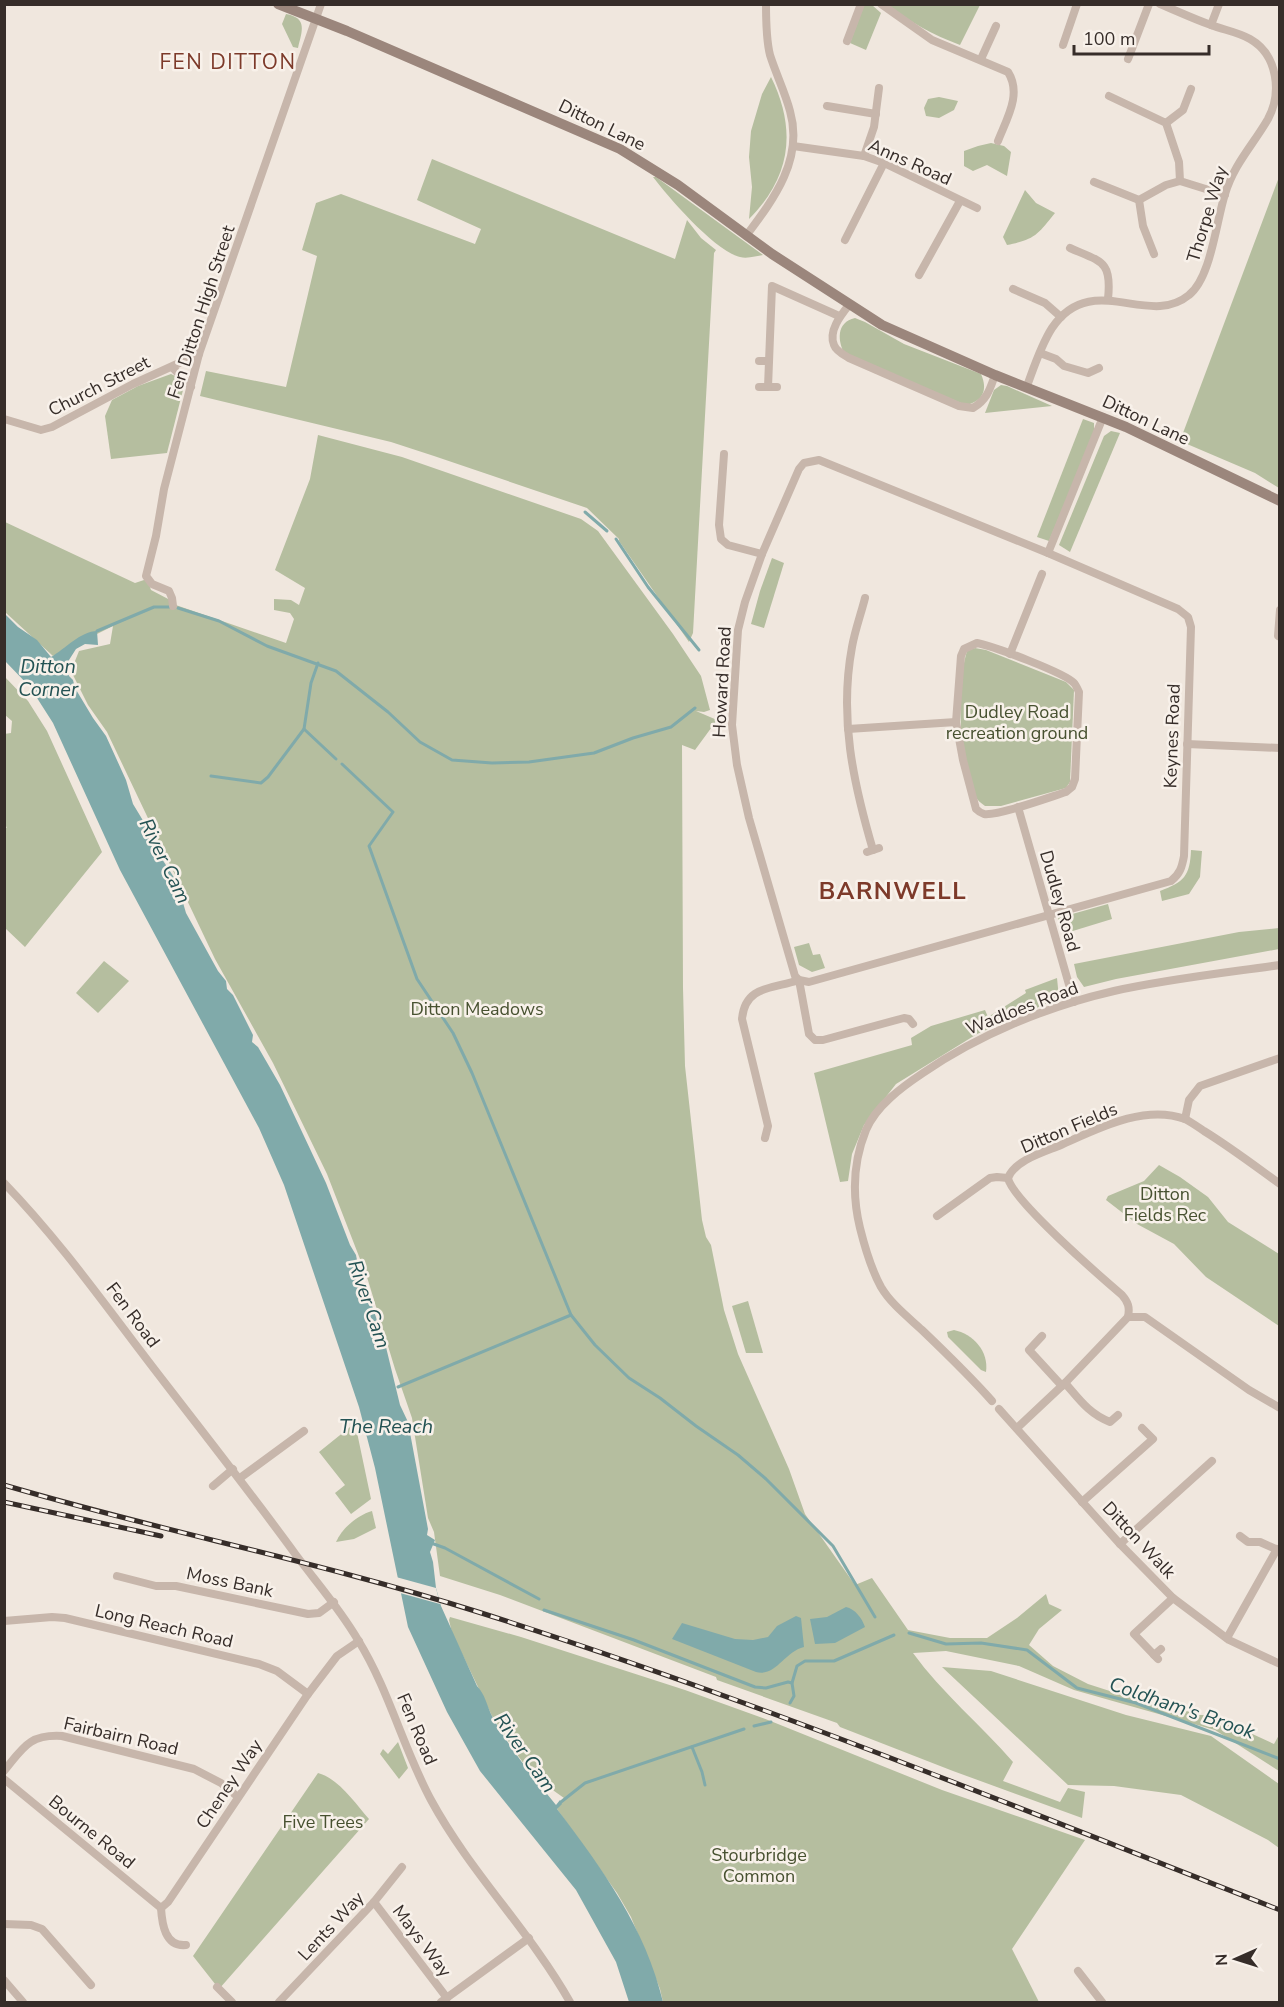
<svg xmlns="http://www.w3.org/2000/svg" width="1284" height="2007" viewBox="0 0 1284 2007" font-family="'Nunito Sans',sans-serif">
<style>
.green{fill:#b5be9f}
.water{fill:#80aaaa}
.pier{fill:#f0e7de}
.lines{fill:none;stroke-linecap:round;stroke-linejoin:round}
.stream{stroke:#80aaaa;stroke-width:3}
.street{stroke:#c7b6ab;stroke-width:8}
.secondary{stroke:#9b867c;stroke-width:10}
.rail-casing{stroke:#362d29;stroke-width:5}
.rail{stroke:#f8f1ea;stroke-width:3;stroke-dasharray:9;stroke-linecap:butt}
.labels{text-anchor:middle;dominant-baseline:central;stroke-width:5;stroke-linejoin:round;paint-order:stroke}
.street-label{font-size:18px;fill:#362d29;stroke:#f8f1ea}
.park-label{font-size:18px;fill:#475130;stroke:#f8f1ea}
.water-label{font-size:20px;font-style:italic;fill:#235253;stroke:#f8f1ea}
.quarter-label{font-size:21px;letter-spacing:1.5px;fill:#7d3a2a;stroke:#f8f1ea}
.district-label{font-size:24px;font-weight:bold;letter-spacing:1.5px;fill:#7d3a2a;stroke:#f8f1ea}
</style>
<rect width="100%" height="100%" fill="#f0e7de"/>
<g class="green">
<path d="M864,5H872L881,13L866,50L850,43Z"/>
<path d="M888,5H980L960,45C933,35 910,22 888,5Z"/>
<path d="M286,14C308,18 302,31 298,48L293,47L282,24Z"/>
<path d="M771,77C797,130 791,177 749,219L752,187L749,157L751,131L762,94Z"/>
<path d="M939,97L958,101L954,110L939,118L926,116L924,108L928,99Z"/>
<path d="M991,143L1004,146L1011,152L1007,176L987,165L973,171L964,166V151L978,146Z"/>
<path d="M432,159L675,259L687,220L701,238L716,250L714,253L693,633L689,642L619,541V539L587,508L434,456L391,442L200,396L206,371L286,387L317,256L302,250L316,203L341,194L475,244L481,229L417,200Z"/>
<path d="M653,177H656L763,255C757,256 747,259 740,257C716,252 669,198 653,177Z"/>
<path d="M1279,177V488L1255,473L1180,441Z"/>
<path d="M1025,190L1036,203L1055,213C1037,235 1036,239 1007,245L1003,237Z"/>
<path d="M855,318L865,322L904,344L981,374C988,390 983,401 966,405L846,356C837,342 836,322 855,318Z"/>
<path d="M171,374L177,377L184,386L167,453L111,459L105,416L112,400L138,386Z"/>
<path d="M1001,385L1007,386L1052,406L985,413L994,390Z"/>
<path d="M1083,419L1094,423V433L1049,541L1037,537Z"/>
<path d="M1111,431L1120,433L1070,552L1059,545L1104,436Z"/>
<path d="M318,435L402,457L581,519L598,531L673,634L701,676L710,710L704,712L696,711L717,720L695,750L682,745L683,988L685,1066L702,1220L706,1237L711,1245L724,1310L738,1354L789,1469L805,1514L855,1585L872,1578L908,1630L950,1638H987L1017,1618L1046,1594L1049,1604L1062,1610L1039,1629L1029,1645L1053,1666L1088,1684L1116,1693L1146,1698L1199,1715H1211L1274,1744L1279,1735V1771L1215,1730L1074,1690L1019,1666L946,1651L913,1653C942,1693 981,1725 1013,1762L1003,1781L1060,1802L1068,1788L1085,1792L1082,1818L953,1771L840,1727L837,1723L717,1680L716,1677L500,1595L440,1576L434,1532L428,1518L412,1418L395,1369L367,1277L327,1174L273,1063L215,959L107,732L88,705L71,671L79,651L110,644L113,626L53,656L5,612V522L135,583L147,579L151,590L172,601L170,603L286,643L294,619L290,613L274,610V599L291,600L299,605L305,588L275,570L310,479Z"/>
<path d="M772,558L784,563L764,628L751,624L760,591Z"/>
<path d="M975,648L986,650L1066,682L1074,690L1070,782L1066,788L1001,806H985C981,803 977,800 975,796C959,763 956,685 967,651Z"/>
<path d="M4,676L28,701L47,731L102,852L25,947L5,928L4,830L7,827L4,826V734L11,733L12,721L5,715Z"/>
<path d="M1191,850L1202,851L1200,877L1189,894L1162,901L1160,891C1184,882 1190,876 1191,850Z"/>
<path d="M1108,904L1112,919L1063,934L1058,918Z"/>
<path d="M1279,928V949L1116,979L1084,987L1077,977L1074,964L1239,932Z"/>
<path d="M809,943L813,955L820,954L825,968L812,972L799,965L794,947Z"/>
<path d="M104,961L129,981L98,1013L76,993Z"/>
<path d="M1057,978L1059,998L977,1034L896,1084L864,1125L852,1154L848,1181L840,1182L814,1073L912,1045L911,1038L931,1026L985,1010L988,1017L1026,993L1025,990Z"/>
<path d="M1159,1165L1180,1177L1208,1197L1228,1222L1279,1254V1326L1206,1277L1174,1244L1137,1224L1106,1200L1108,1196L1144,1181Z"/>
<path d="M748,1301L763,1353H746L732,1306Z"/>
<path d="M954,1330C973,1334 989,1351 986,1372L981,1370L948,1337L947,1332Z"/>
<path d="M355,1423L371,1499L351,1514L335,1493L345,1485L319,1452Z"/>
<path d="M372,1511L376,1528L354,1539L336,1542C342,1528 358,1515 372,1511Z"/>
<path d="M450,1617L521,1637L685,1690L768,1720L942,1790L1085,1840L1012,1949L1039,2002H663L660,1989L631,1917L617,1893L557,1809L564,1798L533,1776L516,1753L492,1716L452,1633L449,1620Z"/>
<path d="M942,1667L991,1671L1126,1715L1211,1736L1279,1784V1848L1268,1840L1181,1795L1114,1786L1068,1785Z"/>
<path d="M398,1742L408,1768L399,1779L380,1754L383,1749L388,1754Z"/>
<path d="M318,1773C338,1778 355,1803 369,1819L219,1989L193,1956Z"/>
</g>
<g class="water">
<path d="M4,613L18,627L37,640L51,657C65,649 81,631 97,631L98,645L85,644L76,649L69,660L67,669L69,676L73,680L75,688L93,718L106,736L126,780L133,804L159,847L162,859L177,882L186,913L218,971L226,981L227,989L233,995L253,1035L252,1042L258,1047L280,1085L326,1183L350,1245L356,1255L361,1281L370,1300L385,1343L400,1405L408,1422L428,1529L427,1535L435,1540L430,1552L433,1562L436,1588L441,1606L477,1686C485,1694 487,1706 492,1716C509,1748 533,1777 556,1805L560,1800L562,1804L557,1809C602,1868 646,1929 663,2002H629L616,1962L576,1890L480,1771L447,1712L408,1627L375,1468L359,1407L284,1185L259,1128L120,870L53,723L30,687L5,661Z"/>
<path d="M846,1607C855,1609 862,1618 865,1627L835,1643L815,1644L810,1619L827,1617Z"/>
<path d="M796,1616L801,1618L804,1647C784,1652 776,1677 756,1672L672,1639L682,1623L735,1639L753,1640L768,1637L777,1626Z"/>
</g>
<path class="pier" d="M396,1577L436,1588L440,1604L400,1593Z"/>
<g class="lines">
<g class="stream">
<path d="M585,512L607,531"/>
<path d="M616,539L648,587L699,650"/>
<path d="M178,608L219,621L267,646L336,671L388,712L420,742L452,760L492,763L529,762L594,753L633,738L671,727L695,708"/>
<path d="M97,631L154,607H170"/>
<path d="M318,663L311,683L304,729L336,759"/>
<path d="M342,764L393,812L369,846L417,979L453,1033L472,1073L571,1315L595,1345L629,1378L660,1398L696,1426L738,1455L766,1479L833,1546L875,1617"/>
<path d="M211,776L261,783L268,777L304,729"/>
<path d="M398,1387L571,1315"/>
<path d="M431,1543L445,1548L539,1599"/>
<path d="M544,1610L634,1640L755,1687L766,1688L788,1682L792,1683"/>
<path d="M909,1633L946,1644L981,1643L1027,1650L1077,1688L1136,1703L1280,1759"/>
<path d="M790,1703L794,1696L792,1683L797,1666L805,1661H834L894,1635"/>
<path d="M754,1726L771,1722"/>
<path d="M692,1747L702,1772L705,1785"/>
<path d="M561,1802L585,1783L744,1729"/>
</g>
<g class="street">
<path d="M881,4L932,40L1008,72C1022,94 1007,118 998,141"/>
<path d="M1211,25L1219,4"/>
<path d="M847,41L861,4"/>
<path d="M1063,45L1077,4"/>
<path d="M981,59L996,26"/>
<path d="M1128,59L1149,4"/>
<path d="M1109,96L1166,123L1179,162L1180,181"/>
<path d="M827,106L876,114"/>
<path d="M1166,123L1183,110L1191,89"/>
<path d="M793,146L864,156L884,163L977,208"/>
<path d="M864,156L874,127L879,88"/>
<path d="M1094,182L1139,200L1166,185L1180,181L1225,195"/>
<path d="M1139,200L1143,226L1154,254"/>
<path d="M746,236C773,200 804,160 790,111C785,92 776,74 770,55C766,39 766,20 766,4"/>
<path d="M845,240L884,163"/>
<path d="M1070,248C1102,262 1112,261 1108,299"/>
<path d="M919,275L960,201"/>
<path d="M1013,289L1045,303L1061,317"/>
<path d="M849,305C841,315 828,331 834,345C836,351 844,355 849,358L959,406L973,408C987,400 990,389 995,375"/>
<path d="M1040,353L1056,359L1064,366L1088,373L1099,368"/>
<path d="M759,361H769"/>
<path d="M172,367L191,387"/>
<path d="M1027,386C1034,367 1041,345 1052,328C1092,269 1148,329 1189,295C1211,278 1216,222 1225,194C1234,164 1253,145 1268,119C1282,93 1278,55 1250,39C1238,32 1224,30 1211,25C1194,19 1177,11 1160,4"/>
<path d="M759,387H777"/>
<path d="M768,387L772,286L839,316"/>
<path d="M4,419L41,430L52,427L133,384L199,354"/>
<path d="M724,454L719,525L721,539L728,545L762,554"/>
<path d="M819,460L1048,553L1178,609L1188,617L1191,627L1184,856C1182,867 1180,874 1171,881L809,982L799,980L795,976L749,818L737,765L732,725L738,630L745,602L762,554L799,469L804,463Z"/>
<path d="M1048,553L1103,417"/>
<path d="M865,598C861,614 855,630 852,647C839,717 853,782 873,850"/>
<path d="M173,606L172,598L169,591L152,584L146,576L156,536L164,489L199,354L321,4"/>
<path d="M1280,610L1278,636L1280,637"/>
<path d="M977,643C993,646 1065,673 1074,683C1076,685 1078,690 1079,692L1075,779L1072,787L1066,792C1050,797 998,816 984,814C981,813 978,811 976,809L963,760L956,722L961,656L964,649Z"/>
<path d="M1010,654L1042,574"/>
<path d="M848,729L956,722"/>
<path d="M1187,744L1280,748"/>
<path d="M1018,807L1074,1002"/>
<path d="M867,852L879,848"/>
<path d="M1185,1119L1189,1100L1200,1086L1280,1058"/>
<path d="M765,1138L768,1126L742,1019C745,985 773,989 799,980L809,1034L815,1040H823L904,1018L909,1019L913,1024"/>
<path d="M4,1183C64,1245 112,1315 165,1383C209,1440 253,1496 296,1555C317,1583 340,1609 358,1640C389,1690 403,1748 431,1800C470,1872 530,1931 570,2002"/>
<path d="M937,1216L990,1178L997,1177L1008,1178"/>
<path d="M1128,1317H1145L1249,1390L1280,1408"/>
<path d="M1042,1336L1029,1350L1062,1386"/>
<path d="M1065,1383C1079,1399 1089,1414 1110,1422L1118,1415"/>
<path d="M992,1401C970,1376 946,1353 922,1330C908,1317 891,1304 881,1287C871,1269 865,1248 860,1228C852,1195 853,1162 866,1130C876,1106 902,1087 923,1073C978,1035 1048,1006 1114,991C1168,979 1224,973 1280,965"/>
<path d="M999,1409L1120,1544L1173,1598L1229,1640L1280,1664"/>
<path d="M1017,1428L1065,1383L1128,1317C1130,1307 1128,1302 1122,1295C1101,1277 1012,1200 1008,1178C1015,1160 1044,1152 1061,1145C1097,1129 1144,1104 1185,1119C1191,1122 1198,1127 1204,1131C1230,1147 1255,1166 1280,1184"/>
<path d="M240,1478L304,1431"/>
<path d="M213,1486L233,1469"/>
<path d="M1082,1502L1153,1439L1142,1428"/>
<path d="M1240,1536L1248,1542H1260L1280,1551"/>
<path d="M1120,1544L1212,1461"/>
<path d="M117,1576L156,1586H176L308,1614L319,1613L334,1602"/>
<path d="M4,1621L52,1617L65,1618L259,1664L277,1671L308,1694"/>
<path d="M1227,1638L1277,1549"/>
<path d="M1154,1655L1161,1649"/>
<path d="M1158,1659L1134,1634L1173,1598"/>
<path d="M4,1771C23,1748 29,1734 62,1736L194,1769L221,1783L238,1797"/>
<path d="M4,1779L161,1908"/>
<path d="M374,1902L447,1998"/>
<path d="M161,1908L168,1902L308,1694L337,1656L359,1641"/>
<path d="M161,1908C162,1924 165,1947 186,1945"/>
<path d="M4,1924L31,1925L42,1929L91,1985"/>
<path d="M1078,1971L1102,2002"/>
<path d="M4,1980L23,2002"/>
<path d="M217,1987L232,2002"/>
<path d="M279,2002L374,1902L402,1867"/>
<path d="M441,2002L529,1938"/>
</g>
<path class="secondary" d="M278,4L347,31L620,149L678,185L772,254L882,325L995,375L1126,427L1280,501"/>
<g class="rail-casing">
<g id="rail">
<path d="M4,1485C160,1531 320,1562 475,1611C748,1697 1013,1806 1280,1910"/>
<path d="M4,1502L161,1536"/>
</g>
</g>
<use href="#rail" class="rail"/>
</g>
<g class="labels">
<g class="street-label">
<text transform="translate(602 125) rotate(26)">Ditton Lane</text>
<text transform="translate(910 162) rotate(24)">Anns Road</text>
<text transform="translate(1207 214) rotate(-73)">Thorpe Way</text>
<text transform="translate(201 312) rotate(-72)">Fen Ditton High Street</text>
<text transform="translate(99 386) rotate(-27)">Church Street</text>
<text transform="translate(1146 420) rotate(25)">Ditton Lane</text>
<text transform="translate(722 682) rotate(-87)">Howard Road</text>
<text transform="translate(1172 736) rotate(-88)">Keynes Road</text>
<text transform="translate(1060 901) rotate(74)">Dudley Road</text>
<text transform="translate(1022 1008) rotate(-21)">Wadloes Road</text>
<text transform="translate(1069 1128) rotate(-23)">Ditton Fields</text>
<text transform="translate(133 1315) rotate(53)">Fen Road</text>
<text transform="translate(1139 1540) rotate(47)">Ditton Walk</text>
<text transform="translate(230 1582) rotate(12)">Moss Bank</text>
<text transform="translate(164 1626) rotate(13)">Long Reach Road</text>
<text transform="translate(417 1729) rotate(67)">Fen Road</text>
<text transform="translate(121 1736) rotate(13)">Fairbairn Road</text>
<text transform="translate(229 1784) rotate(-56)">Cheney Way</text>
<text transform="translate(92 1832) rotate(39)">Bourne Road</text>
<text transform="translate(331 1926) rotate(-47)">Lents Way</text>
<text transform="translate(422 1941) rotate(53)">Mays Way</text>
</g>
<g class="park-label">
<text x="1017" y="712">Dudley Road<tspan x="1017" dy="21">recreation ground</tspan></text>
<text x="477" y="1009">Ditton Meadows</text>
<text x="1165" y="1194">Ditton<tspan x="1165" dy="21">Fields Rec</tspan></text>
<text x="323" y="1822">Five Trees</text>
<text x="759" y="1855">Stourbridge<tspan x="759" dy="21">Common</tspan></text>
</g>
<g class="water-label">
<text x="48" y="666">Ditton<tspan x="48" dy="23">Corner</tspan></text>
<text transform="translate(165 861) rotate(64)">River Cam</text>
<text transform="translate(369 1304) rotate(71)">River Cam</text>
<text x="386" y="1426">The Reach</text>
<text transform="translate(1182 1708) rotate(19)">Coldham's Brook</text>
<text transform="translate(525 1753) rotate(55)">River Cam</text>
</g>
<g class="quarter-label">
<text x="228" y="62">FEN DITTON</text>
</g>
<g class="district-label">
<text x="893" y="891">BARNWELL</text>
</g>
</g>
<rect width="1284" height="2007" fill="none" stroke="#362d29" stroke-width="12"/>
<g transform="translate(1236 1959) rotate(267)" stroke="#f8f1ea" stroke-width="4.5" paint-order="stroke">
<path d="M0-4.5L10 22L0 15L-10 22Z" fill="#362d29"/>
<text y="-9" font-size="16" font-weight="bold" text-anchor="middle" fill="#362d29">N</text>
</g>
<path d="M1074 45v9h135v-9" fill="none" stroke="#362d29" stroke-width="3"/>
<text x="1083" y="45" font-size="18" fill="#362d29" stroke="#f8f1ea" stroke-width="4.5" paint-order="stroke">100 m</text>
</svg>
